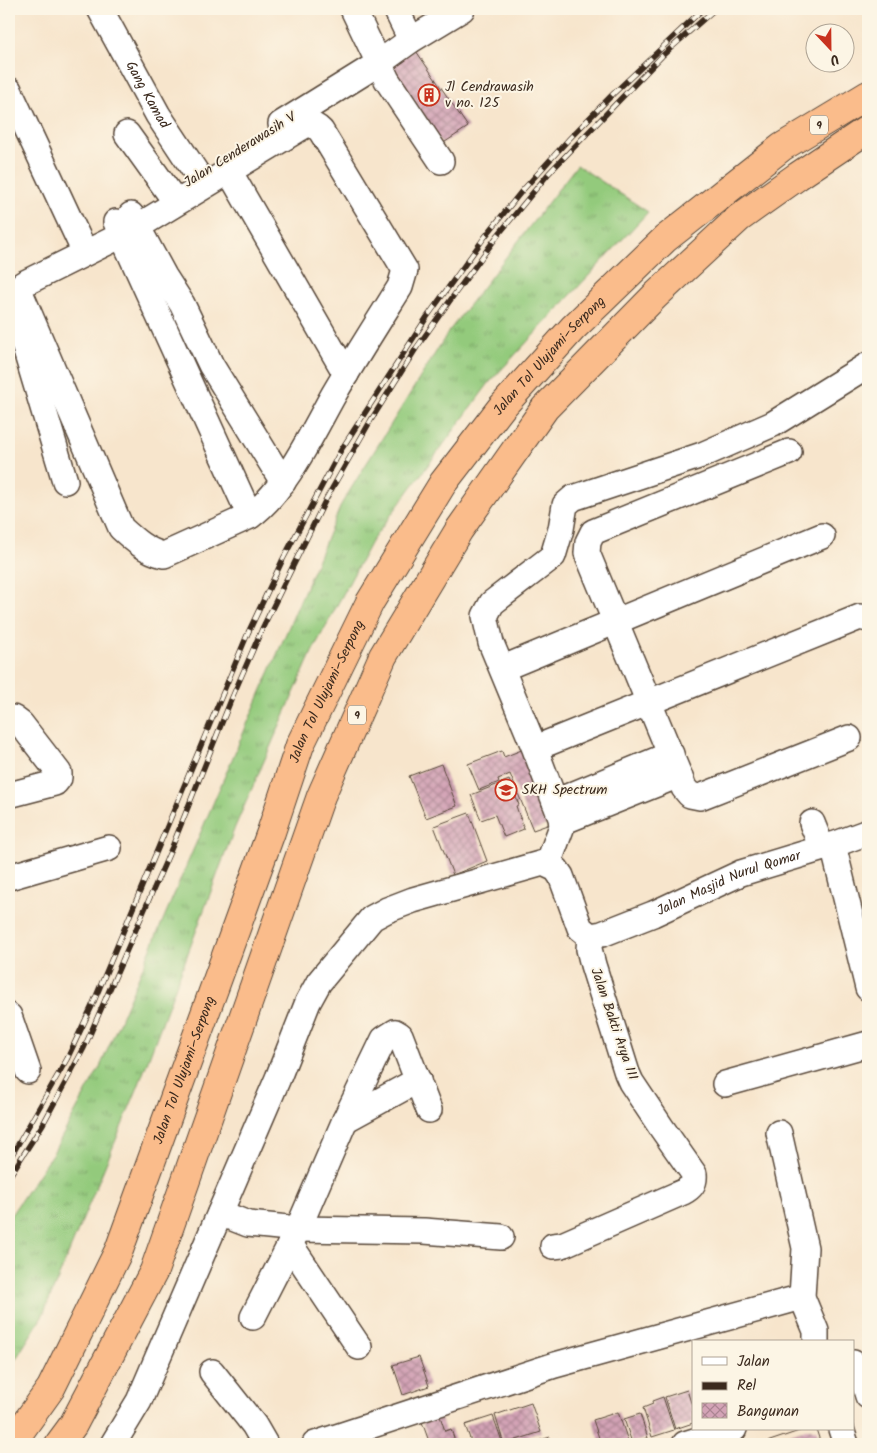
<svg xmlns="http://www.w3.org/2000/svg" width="877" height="1453" viewBox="0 0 877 1453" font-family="Kalam,sans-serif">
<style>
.grass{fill:url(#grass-tufts);stroke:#677a4d}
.building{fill:url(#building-cross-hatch)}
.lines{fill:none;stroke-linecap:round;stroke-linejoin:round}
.minor-casing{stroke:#574638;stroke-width:28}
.highway-casing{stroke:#574638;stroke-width:30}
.minor{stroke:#fff;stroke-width:25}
.highway{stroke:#fabc8b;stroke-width:28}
.rail-casing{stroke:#3b2a1e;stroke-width:5.5}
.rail{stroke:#fcf5e5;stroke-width:4;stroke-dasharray:11;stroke-linecap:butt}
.labels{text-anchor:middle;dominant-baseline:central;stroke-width:4;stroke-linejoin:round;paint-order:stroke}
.shield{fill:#fcf5e5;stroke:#75675a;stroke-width:1}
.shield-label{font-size:12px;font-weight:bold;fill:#3b2a1e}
.poi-label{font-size:14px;fill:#3b2a1e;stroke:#fcf5e5;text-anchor:start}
.street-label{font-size:14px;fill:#3b2a1e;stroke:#fcf5e5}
</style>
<defs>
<pattern id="grass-tufts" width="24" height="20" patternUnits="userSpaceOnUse" patternTransform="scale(1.25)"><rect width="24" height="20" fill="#93ca7c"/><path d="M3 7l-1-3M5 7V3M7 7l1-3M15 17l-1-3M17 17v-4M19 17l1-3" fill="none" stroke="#79a465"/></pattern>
<pattern id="building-cross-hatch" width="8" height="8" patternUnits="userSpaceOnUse" patternTransform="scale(1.25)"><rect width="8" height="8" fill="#d3a3b6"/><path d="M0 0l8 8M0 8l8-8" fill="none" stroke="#ac8593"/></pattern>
</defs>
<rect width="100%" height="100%" fill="#fcf5e5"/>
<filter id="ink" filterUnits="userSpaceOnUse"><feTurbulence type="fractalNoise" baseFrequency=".02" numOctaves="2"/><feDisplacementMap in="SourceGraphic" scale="10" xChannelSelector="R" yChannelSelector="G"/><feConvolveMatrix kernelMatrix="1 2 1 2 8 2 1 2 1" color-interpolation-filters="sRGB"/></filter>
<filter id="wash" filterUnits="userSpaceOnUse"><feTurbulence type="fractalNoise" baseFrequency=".0096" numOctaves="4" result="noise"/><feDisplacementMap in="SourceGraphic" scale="20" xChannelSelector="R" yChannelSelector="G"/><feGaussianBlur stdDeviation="1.12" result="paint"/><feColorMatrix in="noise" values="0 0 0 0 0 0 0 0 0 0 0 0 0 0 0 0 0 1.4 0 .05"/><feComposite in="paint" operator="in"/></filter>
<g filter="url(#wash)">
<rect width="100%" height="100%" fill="#f7e5cc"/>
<path class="grass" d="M577,165L648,212L489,383L371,542L312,652L235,827L138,1087L42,1317L9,1370V1218L54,1151L100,1067L342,503L449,331Z"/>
<g id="blocks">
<g class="building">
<path d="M414,48L468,127L442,144L390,64Z"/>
<path d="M524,749L553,823L533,830L510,774L498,779L499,782L479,790L468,764L502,751L504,757Z"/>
<path d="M441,764L457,806L426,818L409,776Z"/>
<path d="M509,780L519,805L516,806L524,829L504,837L495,815L481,820L471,795Z"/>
<path d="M469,813L487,861L453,875L434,826Z"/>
<path d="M419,1357L429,1386L403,1395L393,1365Z"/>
<path d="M687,1390L693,1409V1423L675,1429L665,1397Z"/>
<path d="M663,1397L674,1430L652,1437L643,1408L653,1404L652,1401Z"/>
<path d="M531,1403L541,1432L504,1444L495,1415Z"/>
<path d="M618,1412L629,1444H601L593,1420Z"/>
<path d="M640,1414L648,1438L632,1443L624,1419Z"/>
<path d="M440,1416L445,1431L451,1429L456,1444H430L422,1422Z"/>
<path d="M493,1416L503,1444H472L465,1425Z"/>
<path d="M805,1429H816L821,1444H761Z"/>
<path d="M550,1437L552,1444H529Z"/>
</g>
</g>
</g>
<g filter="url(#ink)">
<use href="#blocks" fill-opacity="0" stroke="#574638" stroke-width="1"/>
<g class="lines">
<g class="minor-casing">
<g id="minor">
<path id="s1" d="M100,9L158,115L199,177"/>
<path d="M353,9L387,80L441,161"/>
<path d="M396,9L411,40"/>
<path d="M9,90L80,242"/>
<path d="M281,124L379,63L411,40L462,9"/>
<path d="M127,134L170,194"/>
<path d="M229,171L346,374"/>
<path d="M131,215L164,276L182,304L211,365L283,482"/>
<path d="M116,222L250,516"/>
<path d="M122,235L23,284L19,290L121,528C134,540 146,551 164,555L250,516C285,492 313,431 334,394C355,358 378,322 400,287L405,270L321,131C311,121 308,124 297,130L137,227"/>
<path d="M9,314L17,321L65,481"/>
<path d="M513,664L822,536"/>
<path d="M9,718H13L21,724L59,773V778L55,783L9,795"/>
<path d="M548,743L860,617L868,619"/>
<path d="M679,775L587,553L588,542L593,532L789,452"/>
<path d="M555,802L671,754"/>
<path d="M562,822L679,775L684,788L690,795L700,797L849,738"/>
<path d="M812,823L822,848"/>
<path d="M833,845L868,988"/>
<path d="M548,864L562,826L561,818L535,749L491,643L485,616L492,603L553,556L561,529L565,505L573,498L702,455L773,424L868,365"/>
<path d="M9,877L109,848"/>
<path id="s2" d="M590,936L602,934L653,914L741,873L833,845L868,832"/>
<path d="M9,1016L28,1071"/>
<path d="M725,1084L868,1044"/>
<path d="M345,1120L418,1080"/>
<path d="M779,1133L805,1248L802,1297L816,1331V1342"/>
<path d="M220,1213L248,1224L298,1229L424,1231L501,1237"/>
<path d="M290,1244L359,1347"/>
<path d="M553,1246L562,1245L683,1192C691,1188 695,1184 694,1174L661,1127L631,1082L627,1073L593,965L589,949L590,936"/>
<path d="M253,1317L298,1229L345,1120L384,1039L395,1032L400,1035L429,1110"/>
<path d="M853,1363L861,1373L868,1396"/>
<path d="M212,1372L254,1425L265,1444"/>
<path d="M841,1429L846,1444"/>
<path d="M113,1444L139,1401L278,1078L308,1002L319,982L372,918L387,910L413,900L543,863L556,869L561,876L580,928L590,936"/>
<path d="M315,1444L555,1365L802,1297"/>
<path d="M685,1444L734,1429"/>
</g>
</g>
<g class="highway-casing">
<g id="highway">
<path id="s3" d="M11,1444L51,1388L119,1250L271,832L300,745L370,602L443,483L501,408L573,328L665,239L782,147L868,95"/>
<path d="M59,1444L73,1425L154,1271L321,796L383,656L459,530L545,408L655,296L739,218L798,176L868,129"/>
</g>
</g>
<use href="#minor" class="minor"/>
<use href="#highway" class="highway"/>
<g class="rail-casing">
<g id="rail">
<path d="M9,1160L67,1059L92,1006L248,633L283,559L341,450L427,317L484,238L521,192L568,140L613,94L703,9"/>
<path d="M9,1177L43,1124L84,1048L172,847L231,700L262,629L326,499L371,420L417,347L454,295L498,235L549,173L662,56L715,9"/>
</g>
</g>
<use href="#rail" class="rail"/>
</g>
</g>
<defs>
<g id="building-ring" transform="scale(1.125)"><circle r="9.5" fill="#fcf5e5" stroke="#c8321e" stroke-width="1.5"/><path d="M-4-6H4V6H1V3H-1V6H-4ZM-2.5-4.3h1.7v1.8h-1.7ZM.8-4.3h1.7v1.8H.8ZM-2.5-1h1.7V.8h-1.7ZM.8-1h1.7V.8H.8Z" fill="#c8321e"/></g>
<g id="school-ring" transform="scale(1.125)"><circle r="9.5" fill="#fcf5e5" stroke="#c8321e" stroke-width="1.5"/><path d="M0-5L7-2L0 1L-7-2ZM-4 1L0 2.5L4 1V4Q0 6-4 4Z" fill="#c8321e"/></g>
</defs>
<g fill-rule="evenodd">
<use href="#building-ring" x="429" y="95"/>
<use href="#school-ring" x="506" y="790"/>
</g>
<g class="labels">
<g class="shield">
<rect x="810" y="115.5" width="18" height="19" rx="4"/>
<rect x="348" y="705.5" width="18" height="19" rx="4"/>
</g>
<g class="shield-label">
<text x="819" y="125">9</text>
<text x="357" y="715">9</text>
</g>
<g class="poi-label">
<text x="445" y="87">Jl Cendrawasih<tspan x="445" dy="16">v no. 125</tspan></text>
<text x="522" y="790">SKH Spectrum</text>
</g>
<g class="street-label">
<text stroke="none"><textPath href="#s1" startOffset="98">Gang Kamad</textPath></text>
<text transform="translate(240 150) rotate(-32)">Jalan Cenderawasih V</text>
<text stroke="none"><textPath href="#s3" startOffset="1224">Jalan Tol Ulujami–Serpong</textPath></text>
<text stroke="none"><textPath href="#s3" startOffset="819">Jalan Tol Ulujami–Serpong</textPath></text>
<text stroke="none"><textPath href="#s2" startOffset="149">Jalan Masjid Nurul Qomar</textPath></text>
<text transform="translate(614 1024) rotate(71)">Jalan Bakti Arya III</text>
<text stroke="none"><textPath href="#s3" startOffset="414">Jalan Tol Ulujami–Serpong</textPath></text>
</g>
</g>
<rect width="877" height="1453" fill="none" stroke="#fcf5e5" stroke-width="30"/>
<rect x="692" y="1340" width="162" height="90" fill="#fcf5e5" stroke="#afa495"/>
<rect x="702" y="1357" width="25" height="8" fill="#ffffff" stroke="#afa495"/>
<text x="737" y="1366" font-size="15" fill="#3b2a1e">Jalan</text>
<rect x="702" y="1382" width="25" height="8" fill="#3b2a1e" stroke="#afa495"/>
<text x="737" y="1390" font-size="15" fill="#3b2a1e">Rel</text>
<rect x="702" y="1403" width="25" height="15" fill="url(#building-cross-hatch)" stroke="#afa495"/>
<text x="737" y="1416" font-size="15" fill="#3b2a1e">Bangunan</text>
<g transform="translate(830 48) rotate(158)"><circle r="24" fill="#fcf5e5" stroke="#afa495"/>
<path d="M0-4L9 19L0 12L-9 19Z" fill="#c8321e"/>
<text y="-8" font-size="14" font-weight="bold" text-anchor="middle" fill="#3b2a1e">U</text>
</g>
</svg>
